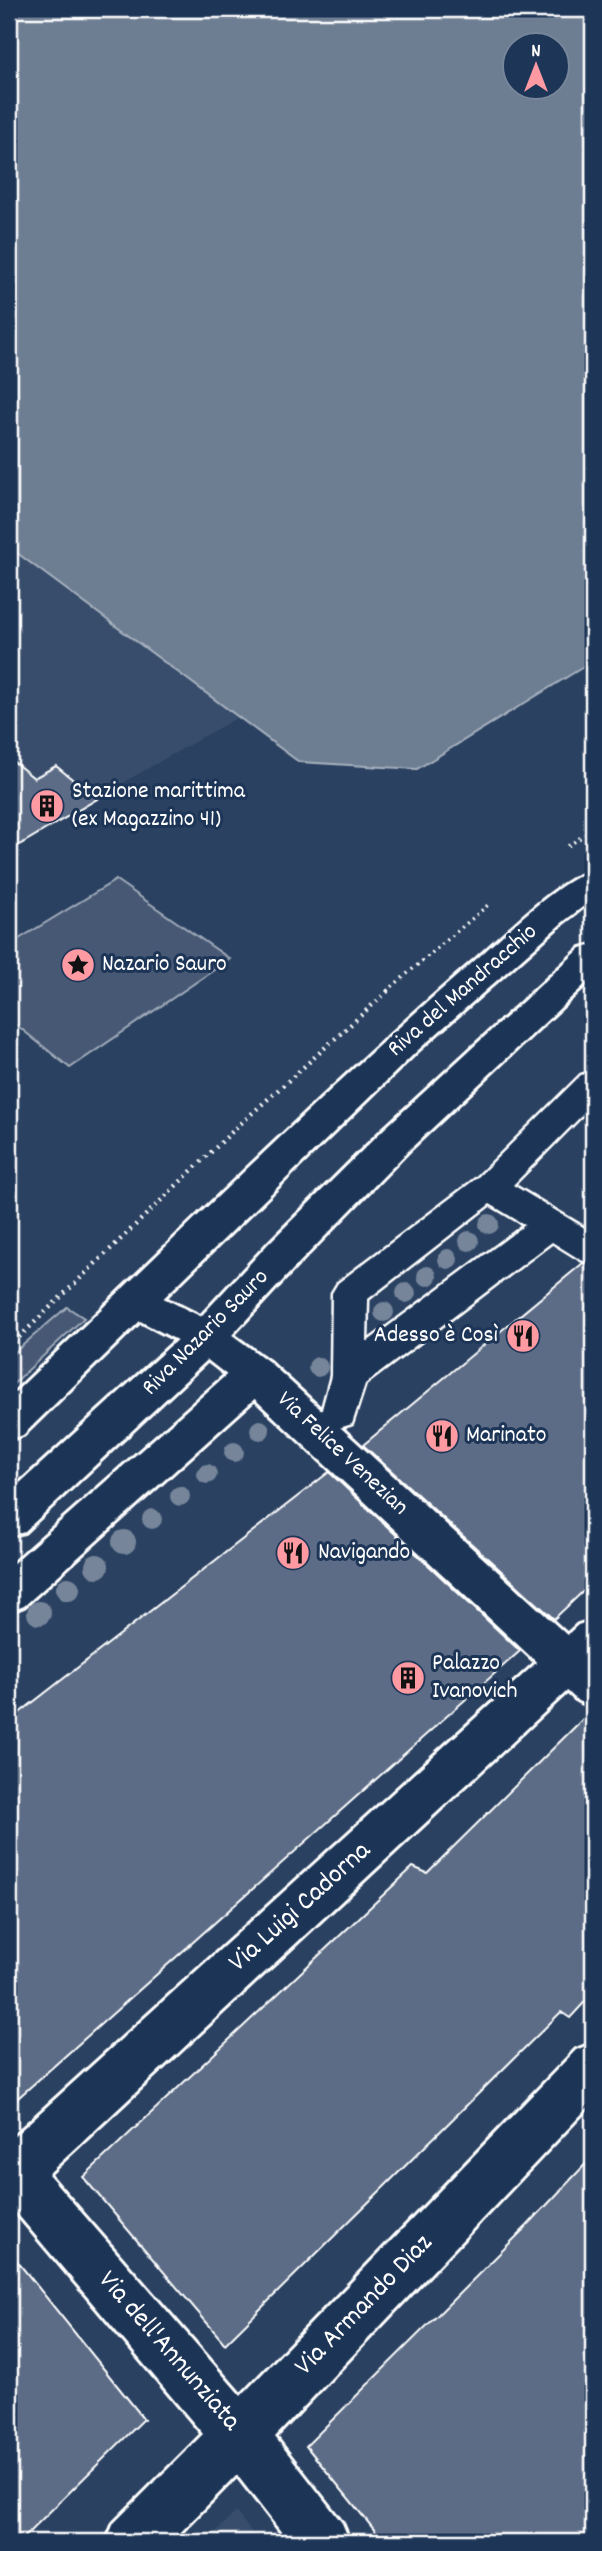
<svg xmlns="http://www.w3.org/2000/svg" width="602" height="2551" viewBox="0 0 602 2551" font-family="Dekko,sans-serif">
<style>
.built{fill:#394e6c}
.green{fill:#465975;stroke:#a2acba;stroke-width:2}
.water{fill:#6d7d92;stroke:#a7b1be;stroke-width:2;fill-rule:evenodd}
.building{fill:#5b6c86;stroke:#fff;stroke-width:2}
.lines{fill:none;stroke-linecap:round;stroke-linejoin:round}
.pedestrian-casing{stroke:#fff;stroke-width:5}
.minor-casing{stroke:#fff;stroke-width:6}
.tertiary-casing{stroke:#fff;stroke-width:6}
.primary-casing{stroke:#fff;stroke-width:6}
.path-far1{stroke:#fff;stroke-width:3.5;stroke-dasharray:2 4.5;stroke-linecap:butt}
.path{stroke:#fff;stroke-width:4.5;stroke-dasharray:2 5;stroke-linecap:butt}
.pedestrian{fill:#1d3557;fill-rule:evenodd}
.minor{fill:#1d3557;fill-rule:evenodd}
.tertiary{fill:#1d3557;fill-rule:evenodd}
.primary{fill:#1d3557;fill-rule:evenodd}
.tree{fill:#76859a}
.labels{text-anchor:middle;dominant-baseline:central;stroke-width:6;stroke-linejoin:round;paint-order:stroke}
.poi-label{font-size:24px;fill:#fff;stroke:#1d3557;text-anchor:start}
.street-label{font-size:24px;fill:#fff;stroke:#1d3557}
.near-street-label{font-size:28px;fill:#fff;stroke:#1d3557}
</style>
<rect width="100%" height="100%" fill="#2a4161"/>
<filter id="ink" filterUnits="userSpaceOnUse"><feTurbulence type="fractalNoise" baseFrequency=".0143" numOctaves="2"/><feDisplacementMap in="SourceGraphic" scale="14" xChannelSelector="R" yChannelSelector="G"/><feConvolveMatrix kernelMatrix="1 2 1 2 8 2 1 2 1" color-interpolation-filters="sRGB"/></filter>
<g filter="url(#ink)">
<g class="built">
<path d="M9,547L238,717L24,839L27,842L9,853Z"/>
<path d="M236,2512L259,2542H206Z"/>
</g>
<g class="green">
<path d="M116,880L230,959L70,1068L9,1019V945Z"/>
<path d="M67,1307L84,1318L9,1388V1357Z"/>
</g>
<path class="water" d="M9,9H593V661L417,769L299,762L9,547ZM514,46H556V88H514Z"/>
<g class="building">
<path d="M9,758L34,778L56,766L97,799L9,851Z"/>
<path d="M583,1263L593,1266V1582L554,1619L363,1445Z"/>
<path d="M329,1472L520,1651L9,2106V1721Z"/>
<path d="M593,1709V1993L570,2018L561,2012L225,2344L83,2177L413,1867L427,1873Z"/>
<path d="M593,2156V2542H384L306,2446L527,2226Z"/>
<path d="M9,2251L144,2419L19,2542H9Z"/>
</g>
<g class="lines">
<g class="pedestrian-casing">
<path id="pedestrian" d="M593,1072V1104L513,1185L593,1233V1264L581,1260L552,1242L365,1384L352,1424L339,1428L326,1424L321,1413L331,1376L332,1293L338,1283L477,1178L581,1075ZM490,1204L525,1225L367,1342L368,1299Z"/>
</g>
<g class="minor-casing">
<g id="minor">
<path d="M255,1358L269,1362L275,1374L269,1386L24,1606L9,1612V1567L241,1362Z"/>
<path d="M593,1620V1667L48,2174L241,2396L576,2050L593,2043V2102L275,2437L342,2523L350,2542H289L237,2475L171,2542H106L114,2523L203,2434L9,2204V2141L578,1625Z"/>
</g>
</g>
<g class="tertiary-casing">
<path id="tertiary" d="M137,1285L220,1326L269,1362L593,1659V1707L578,1701L241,1386L192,1348L123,1312L118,1301L123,1290Z"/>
</g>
<g class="primary-casing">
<g id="primary">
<path d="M593,870V899L563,922L417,1051L23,1435L9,1440V1398C162,1252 312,1101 472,963C502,937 557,881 593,870Z"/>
<path d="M593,945V977L410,1149L297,1265L220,1348L24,1532L9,1537V1493L192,1326L269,1243L384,1129L581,948Z"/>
</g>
</g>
<g class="path-far1">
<path d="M568,846L593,829"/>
<path d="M387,991L488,905"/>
</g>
<path class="path" d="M9,1347L238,1126L389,990"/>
<use href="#pedestrian" class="pedestrian"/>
<use href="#minor" class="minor"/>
<use href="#tertiary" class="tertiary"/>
<use href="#primary" class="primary"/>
</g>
<g class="tree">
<circle cx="489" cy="1224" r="10"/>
<circle cx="469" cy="1241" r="10"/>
<circle cx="448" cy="1259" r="10"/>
<circle cx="427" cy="1276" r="10"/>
<circle cx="406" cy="1293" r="10"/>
<circle cx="384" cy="1312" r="10"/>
<circle cx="318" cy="1367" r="10"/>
<circle cx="260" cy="1430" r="10"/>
<circle cx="234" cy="1452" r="10"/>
<circle cx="207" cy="1474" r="10"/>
<circle cx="180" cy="1496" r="10"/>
<circle cx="152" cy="1519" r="10"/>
<circle cx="124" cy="1542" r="12"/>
<circle cx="97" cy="1566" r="12"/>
<circle cx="68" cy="1589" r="12"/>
<circle cx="39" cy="1613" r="12"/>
</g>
</g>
<defs>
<g id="building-disc" transform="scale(1.75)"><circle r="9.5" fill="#ff9aa2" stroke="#1d3557"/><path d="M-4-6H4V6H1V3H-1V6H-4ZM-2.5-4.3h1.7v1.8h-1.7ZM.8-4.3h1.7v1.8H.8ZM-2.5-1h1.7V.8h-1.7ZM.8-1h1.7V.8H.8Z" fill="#111"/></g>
<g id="sight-disc" transform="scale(1.75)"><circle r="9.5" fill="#ff9aa2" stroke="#1d3557"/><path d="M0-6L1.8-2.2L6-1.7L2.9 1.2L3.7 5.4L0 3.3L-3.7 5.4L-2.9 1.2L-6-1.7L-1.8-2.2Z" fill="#111"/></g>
<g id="restaurant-disc" transform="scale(1.75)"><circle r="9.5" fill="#ff9aa2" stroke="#1d3557"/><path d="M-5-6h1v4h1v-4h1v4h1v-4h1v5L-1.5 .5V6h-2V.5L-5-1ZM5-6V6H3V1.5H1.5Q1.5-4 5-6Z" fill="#111"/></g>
</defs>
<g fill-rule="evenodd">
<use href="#building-disc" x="47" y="806"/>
<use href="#sight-disc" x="78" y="965"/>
<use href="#restaurant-disc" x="523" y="1336"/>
<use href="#restaurant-disc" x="442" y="1436"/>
<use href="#restaurant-disc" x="293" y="1553"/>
<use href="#building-disc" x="408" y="1678"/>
</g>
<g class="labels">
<g class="poi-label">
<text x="72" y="792">Stazione marittima<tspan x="72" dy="28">(ex Magazzino 41)</tspan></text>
<text x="102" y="965">Nazario Sauro</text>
<text x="498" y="1336" text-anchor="end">Adesso è Così</text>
<text x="466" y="1436">Marinato</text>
<text x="318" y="1553">Navigando</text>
<text x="432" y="1664">Palazzo<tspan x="432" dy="28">Ivanovich</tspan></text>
</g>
<g class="street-label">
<text transform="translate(463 991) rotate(-41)">Riva del Mandracchio</text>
<text transform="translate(206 1333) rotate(-45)">Riva Nazario Sauro</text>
<text transform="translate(342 1454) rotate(43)">Via Felice Venezian</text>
</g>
<g class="near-street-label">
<text transform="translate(301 1908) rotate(-42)">Via Luigi Cadorna</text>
<text transform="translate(365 2306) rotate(-46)">Via Armando Diaz</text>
<text transform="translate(168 2352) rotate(49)">Via dell'Annunziata</text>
</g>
</g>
<rect width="602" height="2551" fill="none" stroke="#1d3557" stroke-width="35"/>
<rect x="18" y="18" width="567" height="2516" fill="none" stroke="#fff" stroke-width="2.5" filter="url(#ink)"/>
<g transform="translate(536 66)"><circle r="33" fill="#1d3557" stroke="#77869a" stroke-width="2"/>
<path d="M0-5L12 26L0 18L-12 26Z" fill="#ff9aa2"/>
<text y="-10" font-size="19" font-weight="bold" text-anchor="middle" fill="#ffffff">N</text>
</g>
</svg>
